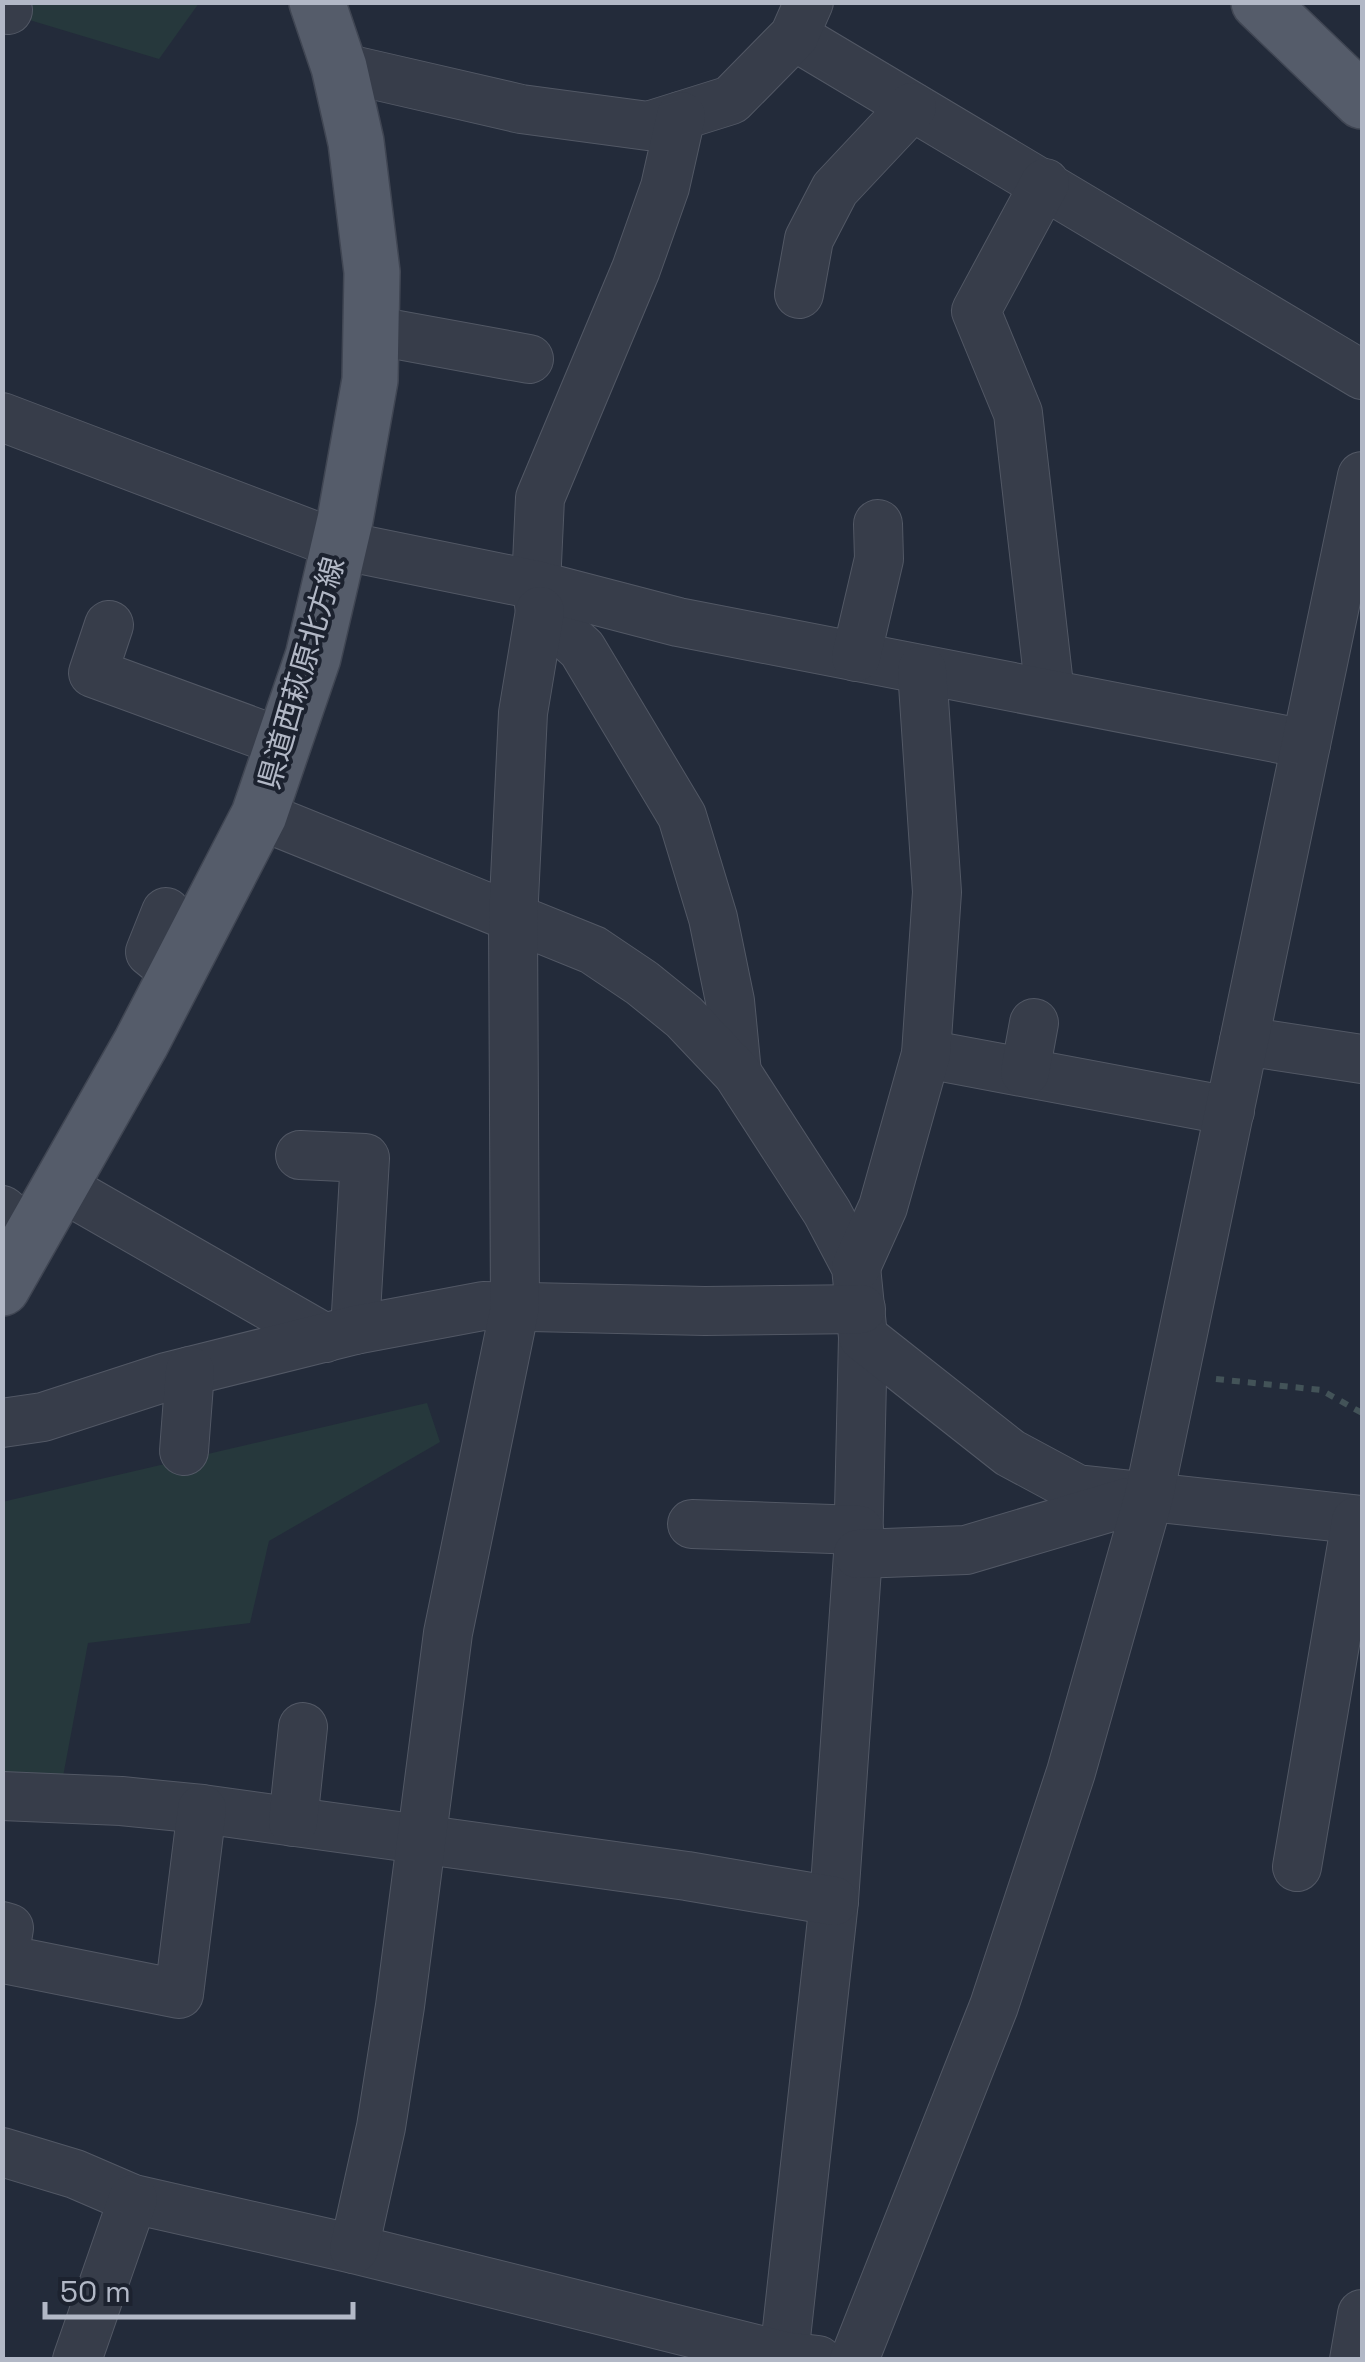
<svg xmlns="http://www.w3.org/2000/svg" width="1365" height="2362" viewBox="0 0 1365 2362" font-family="'Space Grotesk','Noto Sans JP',sans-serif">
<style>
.green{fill:#26383c}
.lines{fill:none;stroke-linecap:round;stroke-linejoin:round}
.minor-casing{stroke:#525865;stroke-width:50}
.major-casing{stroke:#404653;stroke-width:58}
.path{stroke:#435358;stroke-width:6;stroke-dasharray:8 8;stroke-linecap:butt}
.minor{stroke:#373d4a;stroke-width:48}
.major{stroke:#555c6a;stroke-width:55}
.labels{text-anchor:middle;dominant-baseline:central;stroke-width:8;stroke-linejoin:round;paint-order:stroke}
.street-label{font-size:30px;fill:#b2b8c6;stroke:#1c222f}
</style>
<rect width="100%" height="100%" fill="#232b3a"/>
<g class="green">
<path d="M2,3H199L159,59L3,12Z"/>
<path d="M427,1403L440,1442L269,1541L250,1623L88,1643L59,1798L3,1792L2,1502Z"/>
</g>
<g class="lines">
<g class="minor-casing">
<g id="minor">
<path d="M2,8L8,10"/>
<path d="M794,36L1362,375"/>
<path d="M339,67L521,109L648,126L731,100L794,36L809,2"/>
<path d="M681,116L665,187L636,269L540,498L536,585L540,611L582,649L682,816L713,918L730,1001L737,1073"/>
<path d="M1045,183L976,311L1018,413L1050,694"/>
<path d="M799,294L809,239L835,189L912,107"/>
<path d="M371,330L529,359"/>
<path d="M2,417L339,545L536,585L678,622L1306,744"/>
<path d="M109,625L93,673L284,743"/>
<path d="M856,657L879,559L878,524"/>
<path d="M259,815L593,950L642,983L684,1017L737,1073L827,1212L856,1267L863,1337L858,1554L834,1901L784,2356"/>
<path d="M166,912L150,952L177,974"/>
<path d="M1244,1041L1362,1059"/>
<path d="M926,1054L1230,1111"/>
<path d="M1025,1072L1034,1023"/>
<path d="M300,1155L365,1158L355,1330"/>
<path d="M60,1186L325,1338"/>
<path d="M2,1210L32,1236"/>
<path d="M856,1267L883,1207L926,1054L937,892L922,670"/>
<path d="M863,1337L1010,1453L1077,1489L1362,1520"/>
<path d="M2,1423L43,1417L166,1377L355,1330L483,1306L705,1311L861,1309"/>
<path d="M184,1451L190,1371"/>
<path d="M692,1524L859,1530"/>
<path d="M858,1554L966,1550L1128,1502"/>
<path d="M2,1796L121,1801L202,1809L687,1876L834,1901"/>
<path d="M293,1822L303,1727"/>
<path d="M1297,1867L1356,1521"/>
<path d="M2,1926L9,1928L4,1959L179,1994L202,1809"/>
<path d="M2,2152L75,2174L133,2199L354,2249L784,2356L818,2360"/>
<path d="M354,2249L381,2127L400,2006L448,1633L515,1307L513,920L523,713L540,611"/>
<path d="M77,2360L133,2199"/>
<path d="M854,2360L994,2006L1071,1772L1149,1496L1362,476"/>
<path d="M1354,2360L1362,2314"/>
</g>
</g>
<g class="major-casing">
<g id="major">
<path d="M1259,2L1362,101"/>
<path d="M2,1288L141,1043L259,815L313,657L345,520L370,380L372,272L356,142L339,67L317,2"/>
</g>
</g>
<path class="path" d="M1216,1379L1321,1390L1362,1413"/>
<use href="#minor" class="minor"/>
<use href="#major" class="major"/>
</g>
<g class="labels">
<g class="street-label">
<text transform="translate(301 673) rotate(-74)">県道西萩原北方線</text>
</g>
</g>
<rect width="1365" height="2362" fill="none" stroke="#b2b8c6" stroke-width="10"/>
<path d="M45 2302v15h308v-15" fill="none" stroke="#b2b8c6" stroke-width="5"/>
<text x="60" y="2302" font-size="30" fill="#b2b8c6" stroke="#1c222f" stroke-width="8" paint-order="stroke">50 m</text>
</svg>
